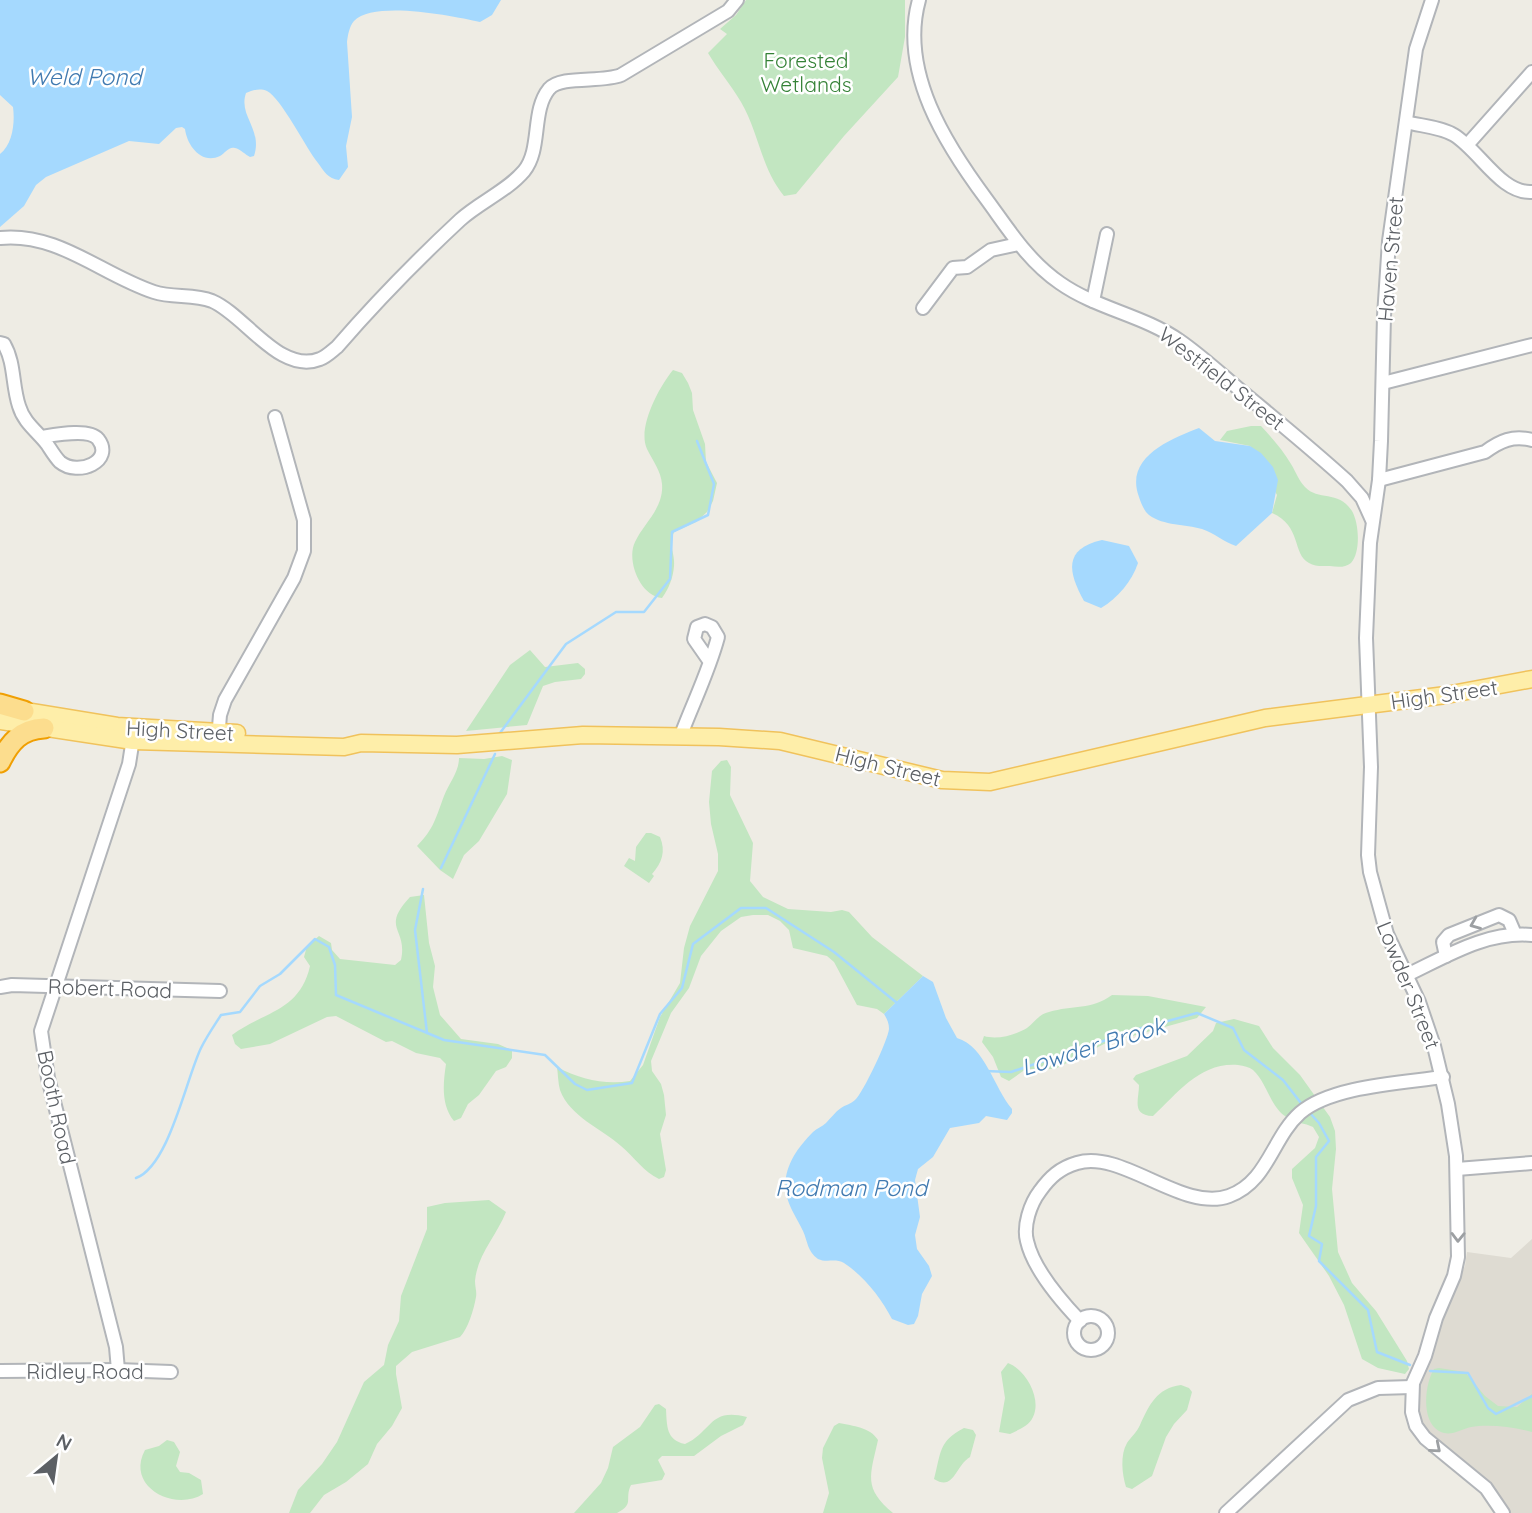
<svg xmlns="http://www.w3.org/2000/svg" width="1532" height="1513" viewBox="0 0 1532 1513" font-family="Quicksand,sans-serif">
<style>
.education{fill:#dedbd2}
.green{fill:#c2e6c1}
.water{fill:#a5d9fe}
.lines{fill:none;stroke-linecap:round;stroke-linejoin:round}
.stream{stroke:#a5d9fe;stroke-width:2.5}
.minor-casing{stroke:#b2b5b9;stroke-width:16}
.major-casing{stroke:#f0c25c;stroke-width:19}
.highway-casing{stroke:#f09f03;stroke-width:23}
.minor{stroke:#fff;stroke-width:12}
.major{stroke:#feeea9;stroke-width:16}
.highway{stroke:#fcdd8e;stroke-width:19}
.oneway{stroke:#9da0a3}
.labels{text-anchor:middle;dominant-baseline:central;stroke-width:5;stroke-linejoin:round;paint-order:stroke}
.park-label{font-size:21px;fill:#358237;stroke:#fff}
.street-label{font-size:21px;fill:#5c6065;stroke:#fff}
.water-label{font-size:23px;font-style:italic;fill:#417ab0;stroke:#fff}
</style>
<rect width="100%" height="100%" fill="#eeece4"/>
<path class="education" d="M1532,1239V1513H1510L1501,1497L1490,1484L1429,1434L1421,1423L1417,1412L1418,1384L1444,1311L1465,1266L1467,1252L1511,1258Z"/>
<g class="green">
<path d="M746,0H905V37L898,77L844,136L796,194L784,196C761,168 759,133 741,102C731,85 718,70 708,53L727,34L720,29L736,15Z"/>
<path d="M673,370L682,373L688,383L692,393L693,410L705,444L706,462L717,483L713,501L707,512L696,522L674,532C668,547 675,552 674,566C673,578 669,588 662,598C640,596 626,560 635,542C644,523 664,508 662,484C661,471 653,461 647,449C637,428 659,387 673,370Z"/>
<path d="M1251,426H1261C1272,438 1283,450 1291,464C1296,472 1299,481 1305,487C1318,501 1339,490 1352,511C1359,523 1361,552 1351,563C1345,568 1337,567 1330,566C1323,566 1315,567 1309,563C1292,554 1302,526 1272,513L1277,495L1250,446L1220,440L1227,431Z"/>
<path d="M530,650L545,667L578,663L585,669V674L581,679L555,682L543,686L527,725L466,731L510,665Z"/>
<path d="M502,756L512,760L507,794L479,841L464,855L453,879L440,870L417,846C434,829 436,817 444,796C449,783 459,772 459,758L484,759Z"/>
<path d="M727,760L731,767L730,795L753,843L750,881L763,897L788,909L831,912L842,910L849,912L872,937L923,976L884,1014L877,1009L857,1005L834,962L827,956L793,948L789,930L780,921L768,915H753L741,917L721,931L701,956L689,988L671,1013L651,1061L652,1071L661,1084L664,1095L666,1115L660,1134L666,1170L664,1177L659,1179C644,1172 634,1157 621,1146C601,1128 570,1117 560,1090C558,1083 558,1074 557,1067C580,1079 604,1085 630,1081L643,1065L660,1017L680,983L684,948L690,926L718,871V854L711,824L709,802L712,771L721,761Z"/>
<path d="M646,833H651L660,837C666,851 662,863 652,874L654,876L649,883L624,866L629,858L635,861L636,847Z"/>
<path d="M424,895L429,943L435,966L433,987L440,1015L461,1039L498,1044L512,1050V1058L506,1067L496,1071L479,1095L468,1104L461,1118L454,1121C441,1105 443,1084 446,1064L440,1058L416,1053L392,1041L386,1042L336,1016L327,1017L270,1044L241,1049L235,1044L232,1035C265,1011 300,1011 310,966L304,957L307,946L319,936L331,943L332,950L340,959L395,965L401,960C408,928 380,929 410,897Z"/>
<path d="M1112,995L1148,996L1206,1007L1197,1018L1104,1044L1055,1069H1026L1009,1081L1001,1077L993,1057L982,1042L984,1036C997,1040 1015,1035 1027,1028C1035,1022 1039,1014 1049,1012C1072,1005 1092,1010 1112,995Z"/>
<path d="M1234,1019L1259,1026L1273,1048L1300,1075L1330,1117L1335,1131L1336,1149L1332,1189L1338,1252L1352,1283L1376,1311L1407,1361L1409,1369L1405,1374L1378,1368L1362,1359L1344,1305L1329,1276L1299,1233L1303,1205L1292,1178V1169L1315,1148L1319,1137L1313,1127C1305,1123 1295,1123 1288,1118C1270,1108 1268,1084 1253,1070C1249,1067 1244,1066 1238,1065C1200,1062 1178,1093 1153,1116C1131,1115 1139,1100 1139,1085L1133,1079L1136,1075L1187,1056L1213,1031L1216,1023Z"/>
<path d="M489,1200L506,1212C497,1235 477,1255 475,1281C475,1287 477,1292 476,1297C474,1309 468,1329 460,1337L412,1352L396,1366V1374L402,1408L392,1426L377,1444L368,1464L346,1482L324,1495L310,1513H289L298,1490L322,1464L337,1442L364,1382L384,1365L388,1345L399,1321L401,1296L427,1229V1207L445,1203Z"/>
<path d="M1008,1363C1026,1370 1042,1399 1033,1417C1029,1426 1018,1430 1010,1434L999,1432L1005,1398L1001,1372Z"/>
<path d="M1439,1368L1465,1372L1485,1396L1498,1406L1517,1407L1532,1394V1432C1514,1427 1489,1424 1471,1427C1462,1429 1454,1435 1444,1433C1420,1427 1424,1385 1434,1369Z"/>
<path d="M1181,1385L1189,1388L1192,1392L1187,1410L1174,1424L1166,1437L1152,1476L1132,1489L1126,1487C1122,1474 1120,1455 1127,1443C1131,1437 1137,1432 1140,1425C1149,1405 1157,1388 1181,1385Z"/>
<path d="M659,1404L666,1409C667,1426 666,1440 685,1444C712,1432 709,1407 747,1417L743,1425L721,1436L694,1456H662L658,1460L665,1474L662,1480L631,1485C624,1499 635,1504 617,1513H574L601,1483L608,1468L613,1447L640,1427L655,1405Z"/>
<path d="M839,1423C853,1426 870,1427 878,1440C870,1476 863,1488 893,1513H823L829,1493L822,1458L823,1448L834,1426Z"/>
<path d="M964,1428L973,1430L976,1435L970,1457C955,1466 954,1492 934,1479C941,1454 938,1441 964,1428Z"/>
<path d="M167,1440L174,1442L180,1452L176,1466L180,1472L189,1473L201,1480L203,1494C175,1512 125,1487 145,1450L159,1446Z"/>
</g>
<g class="water">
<path d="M0,0H501L492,15L480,22C453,16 374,0 354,21C349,27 348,35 347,42L352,117L346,146L348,167L339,180C328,179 324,171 318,163C306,148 281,98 267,91C260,88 253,90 246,93C238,116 263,129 254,156L250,157C246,155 240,149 235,148C229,146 225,153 220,156C201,165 187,145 185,129L182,127L176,128L159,144L129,141L46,177L36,185L24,206L0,227V154C13,144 15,122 13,107L0,95Z"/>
<path d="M1199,428L1215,441L1250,446L1261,453L1273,467L1278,480L1272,513L1236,546C1224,542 1214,533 1202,529C1185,524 1164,526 1149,515C1144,511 1141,503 1139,497C1124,457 1171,439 1199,428Z"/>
<path d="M1102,540L1129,546L1138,563C1132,581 1118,598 1101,608L1084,601C1068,572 1063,549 1102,540Z"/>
<path d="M923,976L933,982L946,1018L957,1038C985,1046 994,1088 1012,1109V1113L1007,1120L986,1116L979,1123L950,1128L933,1157L918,1169L915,1180L920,1217L915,1235L917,1249L929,1266L932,1276L922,1294L918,1316L914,1324L908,1325L892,1319C881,1298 864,1276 844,1263C836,1258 826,1263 818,1259C807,1251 808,1242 803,1231C797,1218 789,1208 786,1193C782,1169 797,1148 813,1132C817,1128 822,1127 826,1123C831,1118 835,1112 841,1108C845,1105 851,1104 855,1100C863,1093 888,1040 889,1029C889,1023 887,1019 884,1014Z"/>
</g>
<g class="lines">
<g class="stream">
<path d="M500,733L566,644L616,612H644L670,579L672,532L708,515L714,484L697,441"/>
<path d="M441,868L495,754"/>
<path d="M423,889L415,930L427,1033"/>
<path d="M985,1071L1011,1072L1142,1028L1197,1013L1233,1028L1244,1050L1283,1080L1304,1107"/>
<path d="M1309,1112L1319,1123L1329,1141L1316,1157V1206L1309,1236L1322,1244L1319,1261L1368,1310L1377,1352L1410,1365"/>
<path d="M136,1178C169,1166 186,1079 201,1048C207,1036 214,1026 221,1015L240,1012L260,986L280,974L315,939L329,947L335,965L336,995L444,1040L545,1055L575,1084L587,1090L632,1083L660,1014L682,988L693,944L741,908H766L834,952L897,1003"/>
<path d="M1430,1371L1468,1373L1488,1408L1496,1414L1532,1396"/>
</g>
<g class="minor-casing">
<g id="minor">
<path d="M919,0C899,72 946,145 987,200C1009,230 1028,261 1060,283C1097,309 1143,315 1180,341C1203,357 1224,377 1246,395C1280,423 1314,451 1347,481L1362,498L1372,520"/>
<path d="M1432,0L1416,49L1389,241L1384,316L1381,441L1379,480L1370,543L1366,638L1371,767L1368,855L1370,872L1387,934L1419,1002L1434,1046L1448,1104L1456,1156L1458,1257L1454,1276L1436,1318L1425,1356L1413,1383L1412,1412L1416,1426L1425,1438L1486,1488L1503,1513"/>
<path d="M1406,122C1421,126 1441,127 1454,135C1480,151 1501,194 1532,192"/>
<path d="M1468,144L1532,72"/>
<path d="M0,238C58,232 102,275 154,292C172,298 194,294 212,301C245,315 280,375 320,359C326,357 332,351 337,347C376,302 417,260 460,220C480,202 507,191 524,171C542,149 531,111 549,89C561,75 602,83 621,75L728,11L737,0"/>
<path d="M1093,301L1107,234"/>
<path d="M923,308L953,268L967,267L991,250L1018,244"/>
<path d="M0,343L4,344C15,363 12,385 19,406C24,423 37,431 47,444C51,450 55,457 60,462C78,477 115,461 98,439C89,428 54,435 41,437"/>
<path d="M1383,383L1532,345"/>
<path d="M1379,480L1485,452C1500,441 1513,435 1532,440"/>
<path d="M681,735C693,703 709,671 718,637L712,627L705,624L697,627L694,639L710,662"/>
<path d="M218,739L220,715L225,700L294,578L304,551V520L275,417"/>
<path d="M1446,956L1443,942L1449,935L1499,915L1509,920L1515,934"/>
<path d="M1407,975C1447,956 1486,931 1532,935"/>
<path d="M0,987L12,985L220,991"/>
<path d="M1457,1169L1532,1163"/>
<circle cx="1091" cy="1333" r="17"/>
<path d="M1080,1321C1061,1301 1033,1268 1027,1241C1023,1226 1030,1204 1040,1191C1050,1177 1060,1168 1077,1163C1122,1149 1183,1213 1229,1196C1268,1182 1272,1138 1300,1113C1331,1086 1402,1083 1443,1077"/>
<path d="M118,1370L116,1347L48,1078L41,1031L129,764L134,732"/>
<path d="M0,1371L118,1370L171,1372"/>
<path d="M1226,1513L1348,1400L1378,1388L1412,1387"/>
</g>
</g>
<g class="major-casing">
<g id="major">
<path d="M13,709L117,726L237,733"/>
<path d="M0,721L133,741L344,747L361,743L457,745L583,735L719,737L780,741L942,780L990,782L1265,718L1446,695L1532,679"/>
</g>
</g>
<g class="highway-casing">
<g id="highway">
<path d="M0,704L24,711"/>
<path d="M0,762C10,742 21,729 44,728"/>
</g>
</g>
<use href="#minor" class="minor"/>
<use href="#major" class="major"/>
<use href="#highway" class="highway"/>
</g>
<defs><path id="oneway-chevron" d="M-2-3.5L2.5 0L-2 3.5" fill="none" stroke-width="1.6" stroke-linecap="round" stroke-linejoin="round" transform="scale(1.75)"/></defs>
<g class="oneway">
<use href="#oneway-chevron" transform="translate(1475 924) rotate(158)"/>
<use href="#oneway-chevron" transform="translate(1458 1237) rotate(91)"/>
<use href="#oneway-chevron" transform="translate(1436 1448) rotate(40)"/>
</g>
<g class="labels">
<g class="park-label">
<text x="806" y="60">Forested<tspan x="806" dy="24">Wetlands</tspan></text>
</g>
<g class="street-label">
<text transform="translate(1390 259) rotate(-85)">Haven Street</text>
<text transform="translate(1222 378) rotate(38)">Westfield Street</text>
<text transform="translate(1444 694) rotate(-8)">High Street</text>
<text transform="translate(180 730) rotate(3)">High Street</text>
<text transform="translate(888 766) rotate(14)">High Street</text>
<text transform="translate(1409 985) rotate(68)">Lowder Street</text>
<text transform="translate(110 988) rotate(2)">Robert Road</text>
<text transform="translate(57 1107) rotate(78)">Booth Road</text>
<text x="85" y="1371">Ridley Road</text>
</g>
<g class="water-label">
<text x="84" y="76">Weld Pond</text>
<text transform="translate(1093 1046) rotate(-17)">Lowder Brook</text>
<text x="851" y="1187">Rodman Pond</text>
</g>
</g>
<g transform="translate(56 1457) rotate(29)" stroke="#ffffff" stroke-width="5" paint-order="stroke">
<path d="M0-5L12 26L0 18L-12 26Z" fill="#5c6065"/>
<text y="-10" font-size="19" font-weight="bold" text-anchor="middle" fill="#5c6065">N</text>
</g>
</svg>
